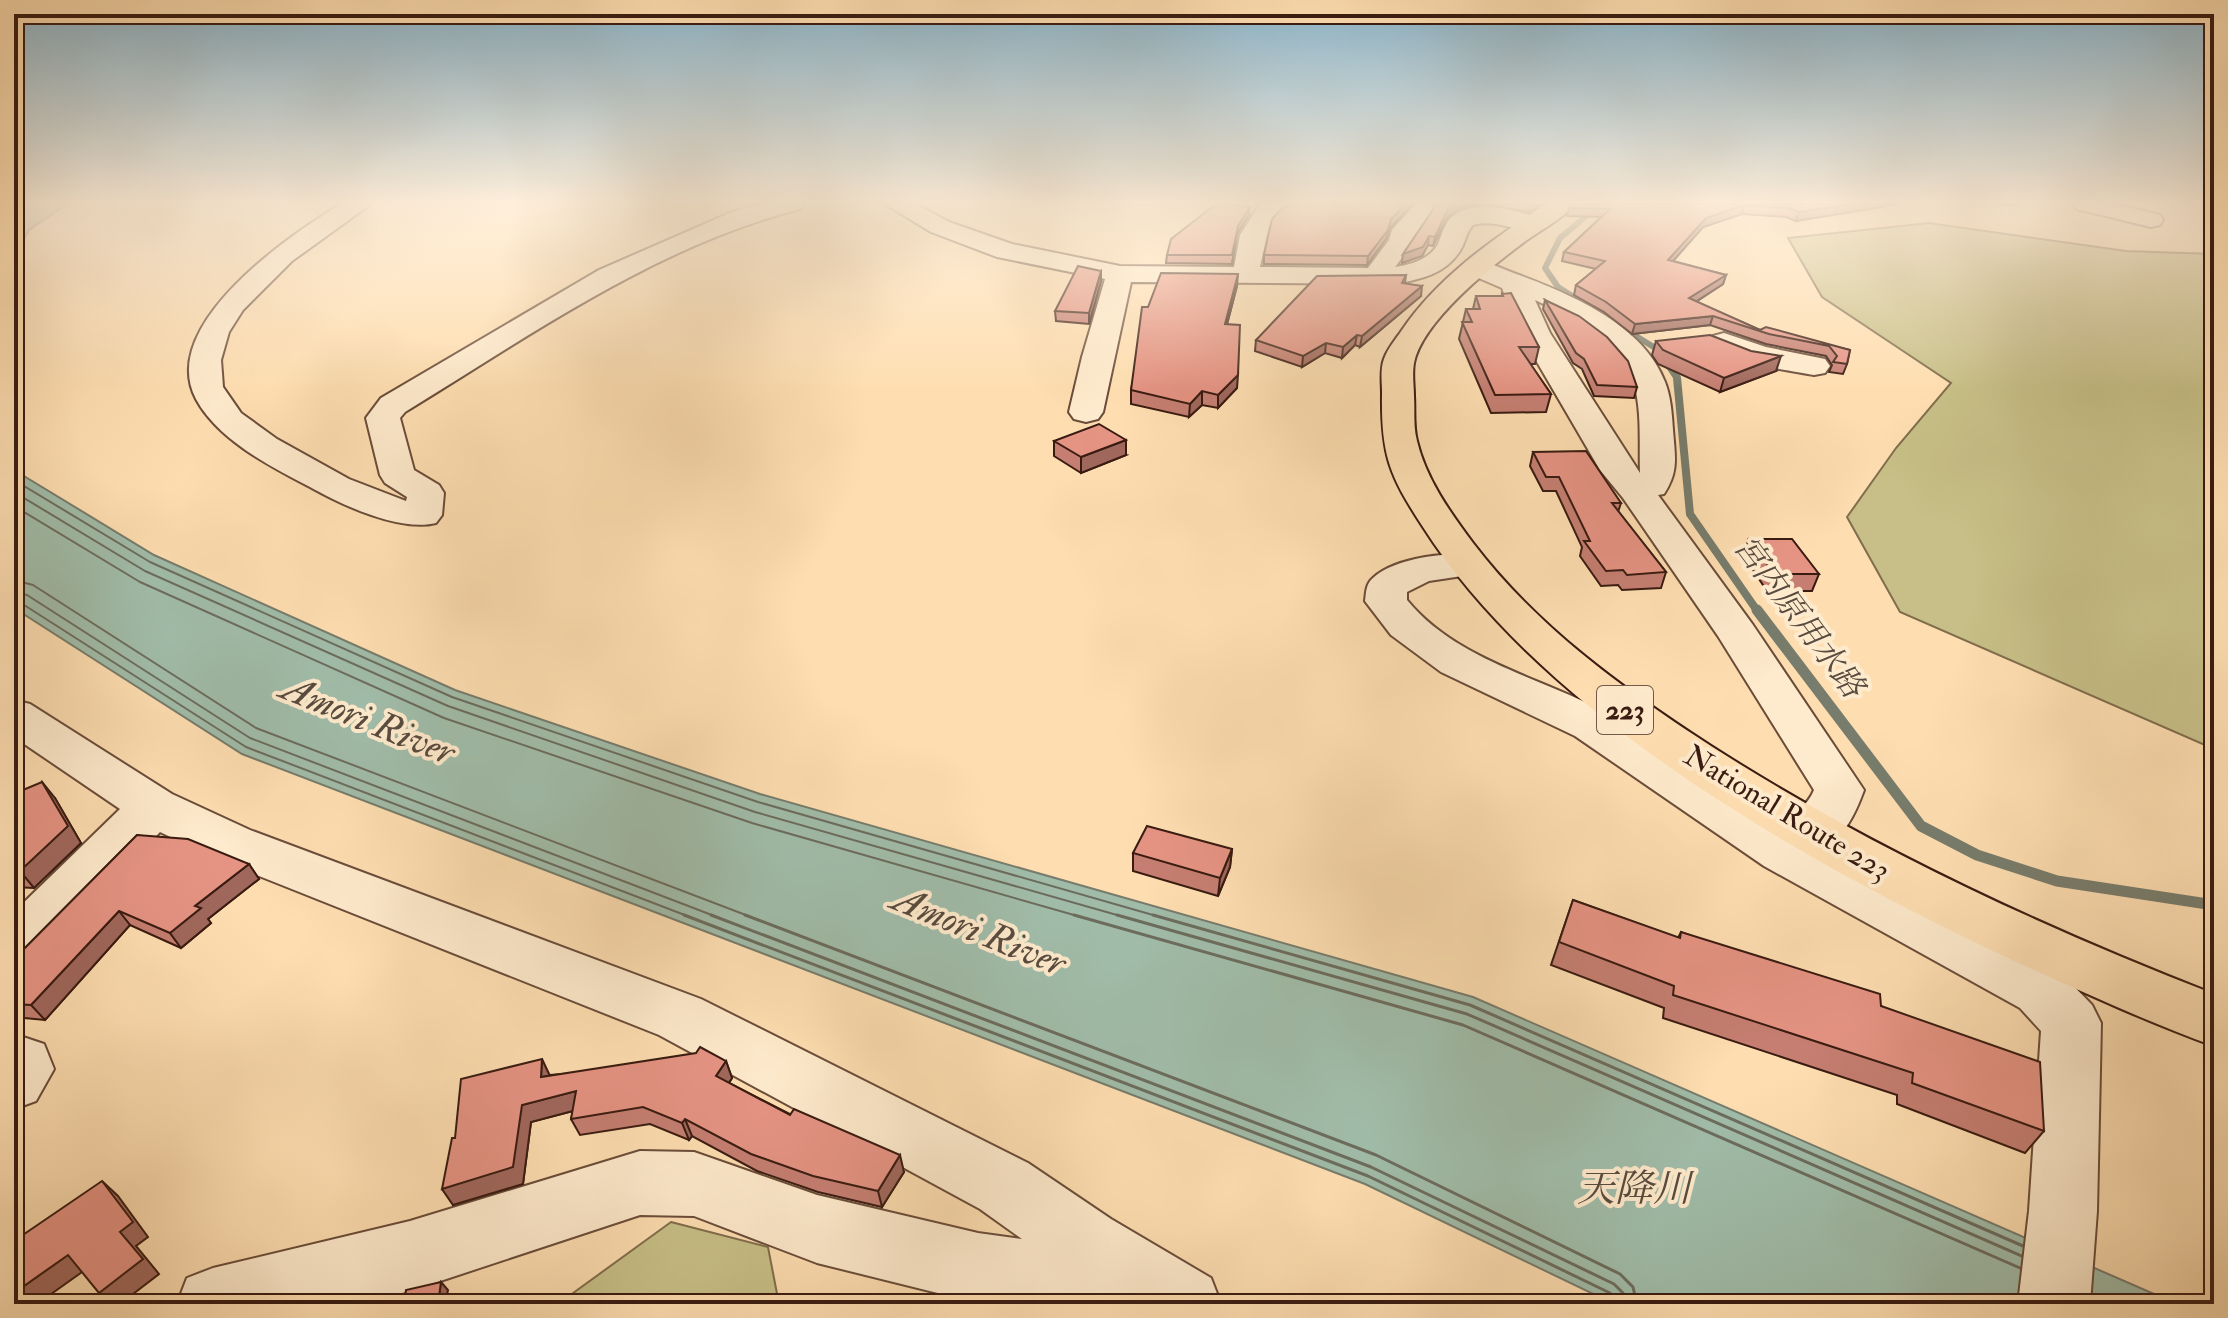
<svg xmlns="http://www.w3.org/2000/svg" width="2228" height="1318" viewBox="0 0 2228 1318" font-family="'IM FELL Double Pica','Noto Serif JP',serif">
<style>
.green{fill:#c7bf87;stroke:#806d4c;stroke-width:2}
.water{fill:#a0bca9;stroke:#777c6c;stroke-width:2}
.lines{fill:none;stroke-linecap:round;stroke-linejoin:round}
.shore-far1{stroke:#6c6c5d;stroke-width:2}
.shore{stroke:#6c6c5d;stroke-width:3}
.stream-far2{stroke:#777c6c;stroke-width:6}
.stream-far1{stroke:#777c6c;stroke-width:8}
.stream{stroke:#777c6c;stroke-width:11}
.minor-casing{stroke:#6a4c39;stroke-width:4}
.highway-casing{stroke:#391b11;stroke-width:4}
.minor{fill:#feeacc;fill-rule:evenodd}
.highway{fill:#fedeb1;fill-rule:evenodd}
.wall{fill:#c57e71;stroke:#391b11;stroke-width:2}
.shaded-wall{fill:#a0675c;stroke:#391b11;stroke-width:2}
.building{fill:#e59383;stroke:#391b11;stroke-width:2}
.labels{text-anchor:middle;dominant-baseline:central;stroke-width:8;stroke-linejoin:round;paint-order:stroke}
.shield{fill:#feeacc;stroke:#745949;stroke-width:2}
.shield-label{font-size:28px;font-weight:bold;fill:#391b11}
.street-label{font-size:30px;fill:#391b11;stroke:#feeacc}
.water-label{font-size:32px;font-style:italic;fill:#584b3f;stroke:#feeacc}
.near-water-label{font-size:38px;font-style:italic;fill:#584b3f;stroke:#feeacc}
</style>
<rect width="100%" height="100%" fill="#fedeb1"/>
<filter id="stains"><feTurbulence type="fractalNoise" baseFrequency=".0025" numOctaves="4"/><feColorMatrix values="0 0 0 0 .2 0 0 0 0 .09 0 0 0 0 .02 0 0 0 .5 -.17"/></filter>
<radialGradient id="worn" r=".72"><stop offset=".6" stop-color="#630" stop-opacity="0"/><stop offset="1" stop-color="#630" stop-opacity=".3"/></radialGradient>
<g class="green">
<path d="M1929,223L2126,251L2214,254V749L1900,612L1847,517L1896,448L1951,383L1822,297L1788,238Z"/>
<path d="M671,1222L768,1247L779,1304H558Z"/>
</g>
<g class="water">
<path d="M14,204H67L29,230L14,257Z"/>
<path d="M14,470L154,555L455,690L760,794L1473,997L2177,1304H1614L1365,1184L242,754L14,608Z"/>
</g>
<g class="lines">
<g class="shore-far1">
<path d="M14,480L150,562L452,697L758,802L1160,917"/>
<path d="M14,492L145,571L448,706L755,812L1124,917"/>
<path d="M14,506L140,582L444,718L752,823L1081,917"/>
<path d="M14,580L33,585L256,728L751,917"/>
<path d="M14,592L27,595L250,738L717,917"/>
<path d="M14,602L21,603L246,747L690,917"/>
</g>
<g class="shore">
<path d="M684,915L1368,1176L1610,1293L1615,1304"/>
<path d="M711,915L1371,1167L1614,1284L1623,1293L1625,1304"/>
<path d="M745,915L1376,1155L1620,1274L1633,1287L1637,1304"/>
<path d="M1074,915L1463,1025L2020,1268"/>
<path d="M1117,915L1467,1014L2022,1256"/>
<path d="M1153,915L1470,1005L2023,1246"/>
</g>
<g class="stream-far2">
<path d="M1589,307L1558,287L1545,268L1560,238L1601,204"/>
<path d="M1613,322L1657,349L1678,380"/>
</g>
<path class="stream-far1" d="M1677,378L1690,514L1758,612"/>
<path class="stream" d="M1757,610L1921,826L1977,855L2057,881L2214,905"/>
<g class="minor-casing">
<g id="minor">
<path d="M341,204H371L292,261L243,310L229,332L221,360L223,387L241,413L277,439L349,479L406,501L407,497L385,483L380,475L366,418L381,398L599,270L732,212L762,204H804L800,209C656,246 531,335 405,412L400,418L414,470L439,485L444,493L442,515L436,523C400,532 342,505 310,487C270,466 218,440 196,399C157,325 290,235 341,204Z"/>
<path d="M885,204H916L949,222L1012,244L1120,266L1234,267L1240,235L1260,204H1288L1269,226L1260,267L1368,268L1389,240L1392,230L1416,204L1431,205L1434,210L1414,236L1415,241L1395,267C1410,265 1430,259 1438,244C1442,235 1444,224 1452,217C1475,197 1518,212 1543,219L1546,224L1543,229C1520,235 1497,218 1473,225C1466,232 1466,241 1461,249C1447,274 1419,280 1393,284L1131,282L1103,412L1098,419L1086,422L1074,419L1069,412L1082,357L1105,279L997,257L931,232Z"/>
<path d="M2073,204H2116L2160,215L2163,220L2160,225L2151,227L2077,209Z"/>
<path d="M1476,259C1492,263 1506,271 1522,276C1574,296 1643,325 1665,382C1671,397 1672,415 1673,430C1675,457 1679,471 1664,494L1658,495L1753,625L1864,790C1856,812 1844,840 1820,847L2062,974L2092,1005L2101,1023L2097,1211L2090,1304H2018L2029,1211L2041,1031L2020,1008L1764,866L1575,736L1441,672L1391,635L1365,601C1366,592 1366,584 1373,578C1395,557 1454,550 1482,557L1488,565L1482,573L1429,581L1407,592V600C1457,661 1541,677 1609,714C1669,747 1727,790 1785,827C1793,813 1808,806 1814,790L1718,636L1623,498L1600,470L1520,333L1502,288L1467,273L1463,267L1467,261ZM1535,300C1570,316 1622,345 1634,384C1642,412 1639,444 1640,473L1550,333Z"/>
<path d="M1724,333L1766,347L1825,359L1830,366L1825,373L1814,375C1789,370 1724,363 1709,342L1713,336Z"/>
<path d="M14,700L30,704L172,794L250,830L701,999L1028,1163L1111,1219L1211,1278L1221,1304H982L817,1263L694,1216L640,1215L410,1291L358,1304H177L187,1278L213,1268L410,1221L640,1151L694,1152L817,1195L978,1233L1022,1239L980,1209L659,1035L214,858L160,832L34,963L14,970V912L120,809L14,737Z"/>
<path d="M14,1034L44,1044L54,1069L36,1101L14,1109Z"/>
</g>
</g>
<g class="highway-casing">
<path id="highway" d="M1546,204H1574C1563,219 1542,229 1527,240C1494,264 1422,321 1414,363C1412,374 1414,385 1414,396C1415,411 1413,426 1417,441C1426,479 1450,512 1473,543C1537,627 1623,689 1711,746C1869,847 2039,926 2214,994V1046C2145,1021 2078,990 2012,960C1810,865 1545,718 1423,527C1389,475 1381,455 1382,393C1382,382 1380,369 1384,359C1388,348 1396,339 1402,330C1439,276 1492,240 1546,204Z"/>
</g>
<use href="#minor" class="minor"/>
<use href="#highway" class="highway"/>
</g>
<g class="wall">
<path d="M1290,204H1413L1390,228L1386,239L1367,265L1264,264V255Z"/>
<path d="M1433,204H1483L1461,208L1447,218L1433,246L1428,245L1422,256L1402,263L1403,254L1435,207Z"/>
<path d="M1486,204H1541L1529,212Z"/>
<path d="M1572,204H1899L1796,221L1786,217L1742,214L1703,227L1673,261L1726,275L1723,284L1696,302L1760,330L1850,350L1847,364L1843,374L1829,372L1832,365L1826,356L1766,344L1710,325L1632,334L1604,312L1574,295L1576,285L1596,269L1562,261L1564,252L1601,217L1567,216L1569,208Z"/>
<path d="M1995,204H2018L2017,206Z"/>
<path d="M1249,215L1237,234L1232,264L1166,263L1167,255Z"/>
<path d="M1101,271V281L1089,324L1056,321L1055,311Z"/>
<path d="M1406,275L1405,283L1421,296L1360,347L1355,345L1342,358L1325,353L1302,367L1255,351L1256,340Z"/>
<path d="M1237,286L1227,324L1237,388L1218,408L1202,405L1189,417L1131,404V390L1148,307Z"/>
<path d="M1502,294L1539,347L1535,364H1530L1551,394L1546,412L1491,413L1459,339L1466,309H1473L1476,296H1502Z"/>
<path d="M1545,300L1637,387L1634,398L1594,396L1582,369L1573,363L1543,309Z"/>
<path d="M1656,341L1776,371L1720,392L1658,364L1652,355Z"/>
<path d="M1054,441L1126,455L1081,473L1054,456Z"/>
<path d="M1533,452L1621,503L1618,512L1666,572L1661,588L1622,590L1618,585L1601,586L1580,556L1582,547L1556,491H1543L1530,466Z"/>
<path d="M1749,539L1819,574L1812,591H1767L1743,555Z"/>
<path d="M14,775L24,790L55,798L81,843L34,888L14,887Z"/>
<path d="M137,835L249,864L259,879L208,919L211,923L181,948L130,925L45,1020L14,1017V955H18Z"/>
<path d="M1232,849L1230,867L1218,896L1133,871V853Z"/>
<path d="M1573,900L1678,938L1681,932L1881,1006L2044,1131L2025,1153L1897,1104V1095L1663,1018L1664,1008L1551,965Z"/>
<path d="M726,1061L732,1078L729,1083L904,1172L882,1207L818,1192L757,1171L692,1136L689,1140L650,1124L580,1135L571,1119L573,1111L531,1122L523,1184L453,1205L455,1138L550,1075Z"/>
</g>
<g class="shaded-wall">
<path d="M1406,204H1413L1390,228L1386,239L1367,265L1368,256L1391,219Z"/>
<path d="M1456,204H1483L1461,208L1447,218L1433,246L1435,237L1448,209Z"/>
<path d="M1530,204H1541L1529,212Z"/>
<path d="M1850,204H1899L1796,221L1799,212Z"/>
<path d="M1744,205L1742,214L1703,227L1666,269L1668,260L1706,218Z"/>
<path d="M1250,207L1249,215L1237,234L1232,264L1238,226Z"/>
<path d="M1429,236L1428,245L1422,256L1402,263L1403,254Z"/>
<path d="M1101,271V281L1089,324V313Z"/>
<path d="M1238,274L1237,286L1224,336L1225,324Z"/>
<path d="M1726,275L1723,284L1686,308L1689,298Z"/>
<path d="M1422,286L1421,296L1360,347L1362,336Z"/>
<path d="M1713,316L1710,325L1632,334L1635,324Z"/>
<path d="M1357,335L1355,345L1342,358L1343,347Z"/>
<path d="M1326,343L1325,353L1302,367L1303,356Z"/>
<path d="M1781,356L1776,371L1720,392L1724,378Z"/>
<path d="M1238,375L1237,388L1218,408V395Z"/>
<path d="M1202,391V405L1189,417L1190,404Z"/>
<path d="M1126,440V455L1081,473V457Z"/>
<path d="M42,782L55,798L81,843L34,888L20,871Z"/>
<path d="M1232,849L1230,867L1218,896L1220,878Z"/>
<path d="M249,864L259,879L208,919L211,923L181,948L170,933L195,906Z"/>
<path d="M119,911L130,925L45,1020L31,1005Z"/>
<path d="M542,1059L550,1076L541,1077Z"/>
<path d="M726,1061L732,1078L722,1093L716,1076Z"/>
<path d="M576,1091L584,1108L531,1122L523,1184L453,1205L442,1189L522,1105Z"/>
<path d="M685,1119L692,1136L689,1140L682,1123Z"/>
<path d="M900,1155L904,1172L882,1207L878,1191Z"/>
<path d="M102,1181L118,1196L148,1237L136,1246L159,1274L120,1304H111L99,1293L120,1232Z"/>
<path d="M68,1255L85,1270L37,1304H23L14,1296V1293Z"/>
<path d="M441,1282L448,1290L445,1304H438Z"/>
</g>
<g class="building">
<path d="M1216,204H1233L1250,207L1238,226L1232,255H1167L1171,239Z"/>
<path d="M1290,204H1406L1391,219L1388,230L1368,256L1264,255L1272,219L1281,209Z"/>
<path d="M1437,204H1456L1448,209L1435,237L1429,236L1423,247L1403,254Z"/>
<path d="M1572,204H1850L1799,212L1789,208L1744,205L1706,218L1668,260L1726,275L1689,298L1760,330L1766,327L1850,350L1847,364L1833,362L1837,356L1829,346L1769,334L1713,316L1635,324L1606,302L1576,285L1605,261L1564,252L1610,209L1569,208Z"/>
<path d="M1078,266L1101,271L1089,313L1055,311Z"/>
<path d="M1161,273L1238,274L1225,324L1240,325L1238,375L1218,395L1202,391L1190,404L1131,390L1142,307H1148Z"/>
<path d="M1406,275L1402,283L1422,286L1362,336L1357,335L1343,347L1326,343L1303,356L1256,340L1317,276Z"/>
<path d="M1511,293L1539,347H1519L1551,394L1495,395L1462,322H1472L1466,309H1480L1476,296H1503L1502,294Z"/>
<path d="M1545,300L1579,316L1607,337L1628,361L1637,387L1597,385L1584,359L1576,353Z"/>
<path d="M1710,335L1751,351L1781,356L1724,378L1663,350L1656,341Z"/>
<path d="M1099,424L1126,440L1081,457L1054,441Z"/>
<path d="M1586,451L1621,503H1612L1666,572L1627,575L1623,570L1606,571L1584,541H1590L1559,477H1546L1533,452Z"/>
<path d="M1749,539H1792L1819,574H1774Z"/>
<path d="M14,777L23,790L42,782L68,826L20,871H14Z"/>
<path d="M1147,826L1232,849L1220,878L1133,853Z"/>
<path d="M137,835L188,839L249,864L195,906L201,908L170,933L119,911L31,1005L14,1004V955H18Z"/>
<path d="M1573,900L1680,938L1681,932L1880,994L1881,1006L2040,1062L2044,1131L1912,1083L1913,1073L1673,995L1674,986L1559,942Z"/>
<path d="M700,1047L726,1061L716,1076L790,1115L794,1109L900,1155L878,1191L813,1176L751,1154L685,1119L682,1123L643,1107L571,1119L576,1091L522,1105L513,1167L442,1189L452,1138H455L461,1079L542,1059L541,1077L696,1053Z"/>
<path d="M102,1181L133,1222L120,1232L143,1259L99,1293L68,1255L14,1293V1241Z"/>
<path d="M441,1282L438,1304H404L406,1290Z"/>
</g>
<linearGradient id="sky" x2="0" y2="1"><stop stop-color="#8bb7cf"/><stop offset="0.52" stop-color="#fff0dc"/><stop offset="1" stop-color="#fff0dc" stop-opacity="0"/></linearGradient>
<rect width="2228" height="389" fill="url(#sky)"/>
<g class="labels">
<rect class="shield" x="1597" y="686" width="56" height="48" rx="6"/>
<g class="shield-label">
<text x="1625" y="710">223</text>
</g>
<g class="street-label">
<text transform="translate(1787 813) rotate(31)">National Route 223</text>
</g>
<g class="water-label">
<text transform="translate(1799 617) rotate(53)">宮内原用水路</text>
</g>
<g class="near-water-label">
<text transform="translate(368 720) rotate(22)">Amori River</text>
<text transform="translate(979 931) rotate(22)">Amori River</text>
<text x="1634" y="1189">天降川</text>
</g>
</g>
<rect width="2228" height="1318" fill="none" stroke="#fedeb1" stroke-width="48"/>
<rect x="16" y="16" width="2196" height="1286" fill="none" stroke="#391b11" stroke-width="4"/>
<rect x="24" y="24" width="2180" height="1270" fill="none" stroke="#391b11" stroke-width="2"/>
<rect width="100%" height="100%" filter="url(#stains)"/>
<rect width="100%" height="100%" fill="url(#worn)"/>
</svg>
